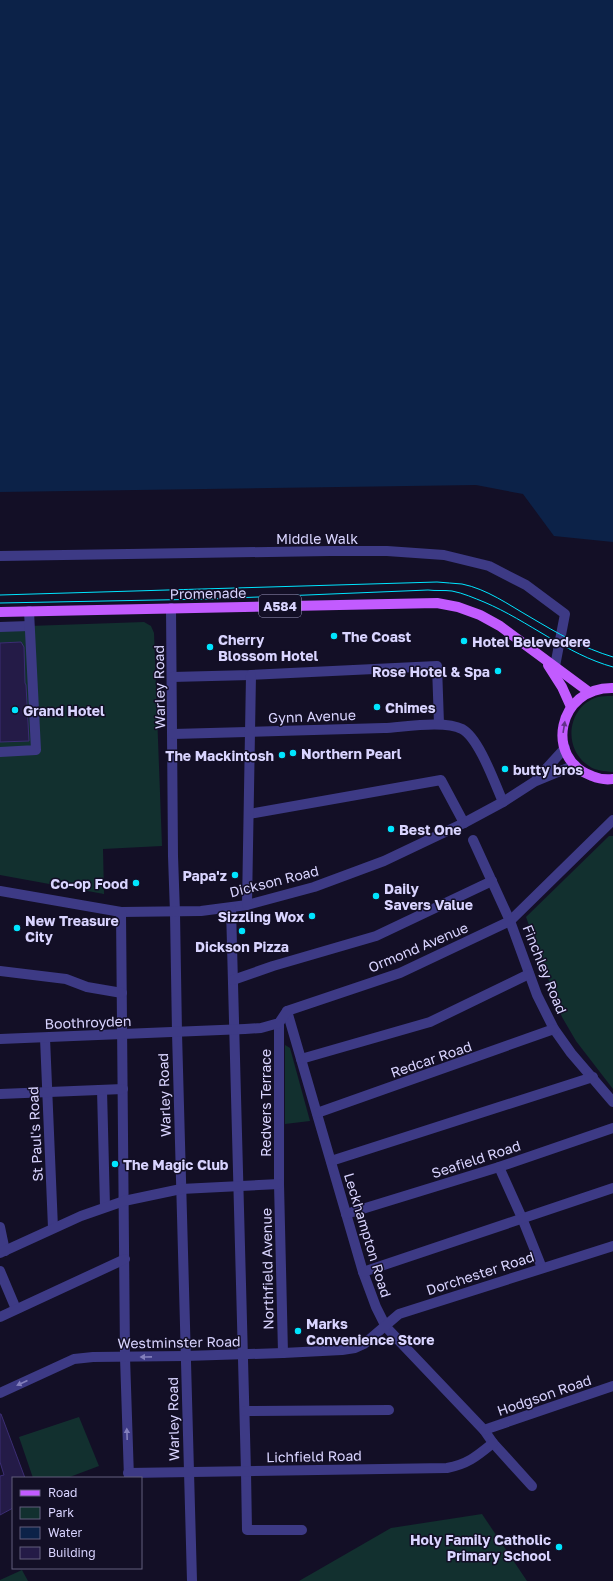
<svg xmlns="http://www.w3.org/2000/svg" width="613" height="1581" viewBox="0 0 613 1581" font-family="'Golos Text',sans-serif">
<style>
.green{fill:#12302f}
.water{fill:#0c2248}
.building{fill:#241b47;stroke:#3b2d73}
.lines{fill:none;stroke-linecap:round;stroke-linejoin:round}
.minor{stroke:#3d3a85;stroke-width:10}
.major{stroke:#c25bff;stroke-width:10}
.tram{stroke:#00e5ff;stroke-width:1}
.oneway{fill:#623188}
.oneway2{fill:#837fbc}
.poi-dot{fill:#00e5ff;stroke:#130f26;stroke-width:1.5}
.labels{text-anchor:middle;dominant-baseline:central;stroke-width:3;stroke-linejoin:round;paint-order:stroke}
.shield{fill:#130f26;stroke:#9e99be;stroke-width:1}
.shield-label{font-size:13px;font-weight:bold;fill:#d9d4ff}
.street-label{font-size:14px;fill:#d9d4ff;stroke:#130f26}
.poi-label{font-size:14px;font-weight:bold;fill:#d9d4ff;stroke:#130f26;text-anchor:start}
</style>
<rect width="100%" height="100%" fill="#130f26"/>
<g class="green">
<path d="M144,622L151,626L154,633L162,846L103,849L104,894L0,875V627Z"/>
<path d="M611,696H613V772C604,771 596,771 589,766C562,749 567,706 598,697C602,696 607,696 611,696Z"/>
<path d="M609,836H613V1089L576,1041L562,1017L526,917Z"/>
<path d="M285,1045L290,1048L310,1121L285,1124Z"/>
<path d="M79,1417L99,1466L67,1478H33L19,1437Z"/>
<path d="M482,1514L527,1581H299L391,1528Z"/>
<path d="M22,1570L28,1581H0V1580Z"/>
</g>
<path class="water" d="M0,0H613V542L554,536L523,494L476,485L0,492Z"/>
<g class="building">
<path d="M21,642L24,647L25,683L26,685L29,741L0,742V643Z"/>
<path d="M0,1414H1L25,1478H13V1508L0,1515V1476L4,1475L0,1462Z"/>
</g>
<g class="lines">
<g class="minor">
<path d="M0,556L330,551H387L444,555L489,566L526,585L565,614L555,666"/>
<path d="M171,608L173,856L175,913L177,1033L192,1581"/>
<path d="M0,627L29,626"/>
<path d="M172,677L251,675L437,666L439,724"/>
<path d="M173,734C243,732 314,730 384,728C404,727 445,720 462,729C479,738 495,784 503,802"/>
<path d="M0,752L36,750L29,611"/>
<path d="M536,780L565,748"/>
<path d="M249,814L441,780L464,823"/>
<path d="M473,840L510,921L537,995L554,1029L571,1053L613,1102"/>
<path d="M0,891L121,912L201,911L247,905L314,887L384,861L464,823L503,802L534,782L575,765"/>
<path d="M247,905L251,675"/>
<path d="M231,908L246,1472L247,1530H302"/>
<path d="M121,912L125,1357L129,1478"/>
<path d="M0,971L66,979L87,987L122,993"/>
<path d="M233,980L273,966L376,936L492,881"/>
<path d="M287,1011L363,1272L376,1307L386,1327L484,1430L493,1443L532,1486"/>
<path d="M279,1023V1184L283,1353"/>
<path d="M45,1038L53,1228"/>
<path d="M0,1039L245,1029L261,1028L279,1023L287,1011L400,973L510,921L613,820"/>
<path d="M301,1059L430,1022L529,974"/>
<path d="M102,1090L105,1207"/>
<path d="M0,1094L123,1089"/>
<path d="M317,1113L554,1029"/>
<path d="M331,1161L593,1077"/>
<path d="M499,1167L522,1218L542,1268"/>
<path d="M346,1214L499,1167L613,1128"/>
<path d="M0,1227L5,1251"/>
<path d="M0,1253L81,1216L124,1201L181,1189L279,1184"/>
<path d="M0,1271L16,1309"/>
<path d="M363,1272L613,1188"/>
<path d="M0,1317L125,1259"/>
<path d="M0,1393L74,1359L93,1357L185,1356L283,1353L342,1350L355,1348L364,1344L399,1314L613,1246"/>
<path d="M245,1411L389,1410"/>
<path d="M484,1430L613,1386"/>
<path d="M128,1473L447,1468C468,1464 477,1456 493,1443"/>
</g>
<g class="major">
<path d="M0,612L437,603L458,607L480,615L500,626L589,692"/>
<path d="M548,665L562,687L571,707"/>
<path d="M613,688C557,687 544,759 592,776C599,779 606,780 613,779"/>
</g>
<g class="tram">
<path d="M0,595L437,582C445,583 454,583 462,584C487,589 509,605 530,617C557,633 583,648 613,657"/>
<path d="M0,603L210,599L428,590C436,591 444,590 452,591C463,593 474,598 484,602C529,621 566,654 613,667"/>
</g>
</g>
<defs><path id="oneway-solid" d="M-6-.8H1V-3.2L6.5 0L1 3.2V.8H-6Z"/></defs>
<use class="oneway" href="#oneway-solid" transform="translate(564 727) rotate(-81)"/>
<g class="oneway2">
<use href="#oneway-solid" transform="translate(146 1357) rotate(179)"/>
<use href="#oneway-solid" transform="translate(22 1383) rotate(156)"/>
<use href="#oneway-solid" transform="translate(127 1434) rotate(-92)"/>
</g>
<g class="poi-dot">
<circle cx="334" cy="636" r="4"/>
<circle cx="464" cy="641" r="4"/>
<circle cx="210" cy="647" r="4"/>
<circle cx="498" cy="671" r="4"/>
<circle cx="377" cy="707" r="4"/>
<circle cx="15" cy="710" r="4"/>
<circle cx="293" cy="753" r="4"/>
<circle cx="282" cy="755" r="4"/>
<circle cx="505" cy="769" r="4"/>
<circle cx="391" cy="829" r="4"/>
<circle cx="235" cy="875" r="4"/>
<circle cx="136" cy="883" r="4"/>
<circle cx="376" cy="896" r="4"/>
<circle cx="312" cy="916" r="4"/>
<circle cx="17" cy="928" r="4"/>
<circle cx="242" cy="931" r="4"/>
<circle cx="115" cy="1164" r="4"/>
<circle cx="298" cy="1331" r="4"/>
<circle cx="559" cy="1547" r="4"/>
</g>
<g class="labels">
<rect class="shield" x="259" y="595" width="42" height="22" rx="3"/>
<g class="shield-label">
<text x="280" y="606">A584</text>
</g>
<g class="street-label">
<text x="317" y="538">Middle Walk</text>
<text transform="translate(208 593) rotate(-1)">Promenade</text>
<text transform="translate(159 687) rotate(-91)">Warley Road</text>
<text transform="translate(312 716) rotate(-2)">Gynn Avenue</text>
<text transform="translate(274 881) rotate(-14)">Dickson Road</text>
<text transform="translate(418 947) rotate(-23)">Ormond Avenue</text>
<text transform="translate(545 969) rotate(68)">Finchley Road</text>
<text transform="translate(88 1022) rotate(-2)">Boothroyden</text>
<text transform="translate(431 1059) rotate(-19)">Redcar Road</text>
<text transform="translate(164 1095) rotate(-92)">Warley Road</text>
<text transform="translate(265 1103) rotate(-90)">Redvers Terrace</text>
<text transform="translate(35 1134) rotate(-93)">St Paul's Road</text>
<text transform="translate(476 1159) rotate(-18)">Seafield Road</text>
<text transform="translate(368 1235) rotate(73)">Leckhampton Road</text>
<text transform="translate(267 1269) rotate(-91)">Northfield Avenue</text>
<text transform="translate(480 1273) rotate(-18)">Dorchester Road</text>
<text transform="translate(179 1342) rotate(-1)">Westminster Road</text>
<text transform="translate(544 1395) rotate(-19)">Hodgson Road</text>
<text transform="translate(173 1419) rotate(-91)">Warley Road</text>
<text transform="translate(314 1456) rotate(-1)">Lichfield Road</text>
</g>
<g class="poi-label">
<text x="342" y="636">The Coast</text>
<text x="218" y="639">Cherry<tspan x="218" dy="16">Blossom Hotel</tspan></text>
<text x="472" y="641">Hotel Belevedere</text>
<text x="490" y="671" text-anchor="end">Rose Hotel &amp; Spa</text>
<text x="385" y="707">Chimes</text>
<text x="23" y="710">Grand Hotel</text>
<text x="301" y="753">Northern Pearl</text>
<text x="274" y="755" text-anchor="end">The Mackintosh</text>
<text x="513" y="769">butty bros</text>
<text x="399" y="829">Best One</text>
<text x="227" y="875" text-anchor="end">Papa'z</text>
<text x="128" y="883" text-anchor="end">Co-op Food</text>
<text x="384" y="888">Daily<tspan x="384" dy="16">Savers Value</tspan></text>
<text x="304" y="916" text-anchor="end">Sizzling Wox</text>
<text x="25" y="920">New Treasure<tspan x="25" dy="16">City</tspan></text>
<text x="242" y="946" text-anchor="middle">Dickson Pizza</text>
<text x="123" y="1164">The Magic Club</text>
<text x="306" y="1323">Marks<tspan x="306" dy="16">Convenience Store</tspan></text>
<text x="551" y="1539" text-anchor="end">Holy Family Catholic<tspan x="551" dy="16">Primary School</tspan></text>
</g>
</g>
<rect x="12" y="1477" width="130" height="92" fill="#130f26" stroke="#625e7d"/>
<rect x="20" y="1490" width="20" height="6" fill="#c25bff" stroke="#625e7d"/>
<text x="48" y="1497" font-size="12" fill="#d9d4ff">Road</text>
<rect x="20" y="1507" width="20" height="12" fill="#12302f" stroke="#625e7d"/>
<text x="48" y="1517" font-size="12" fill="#d9d4ff">Park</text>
<rect x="20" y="1527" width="20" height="12" fill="#0c2248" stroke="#625e7d"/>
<text x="48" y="1537" font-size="12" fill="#d9d4ff">Water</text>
<rect x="20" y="1547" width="20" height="12" fill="#241b47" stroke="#625e7d"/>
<text x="48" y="1557" font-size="12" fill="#d9d4ff">Building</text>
</svg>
